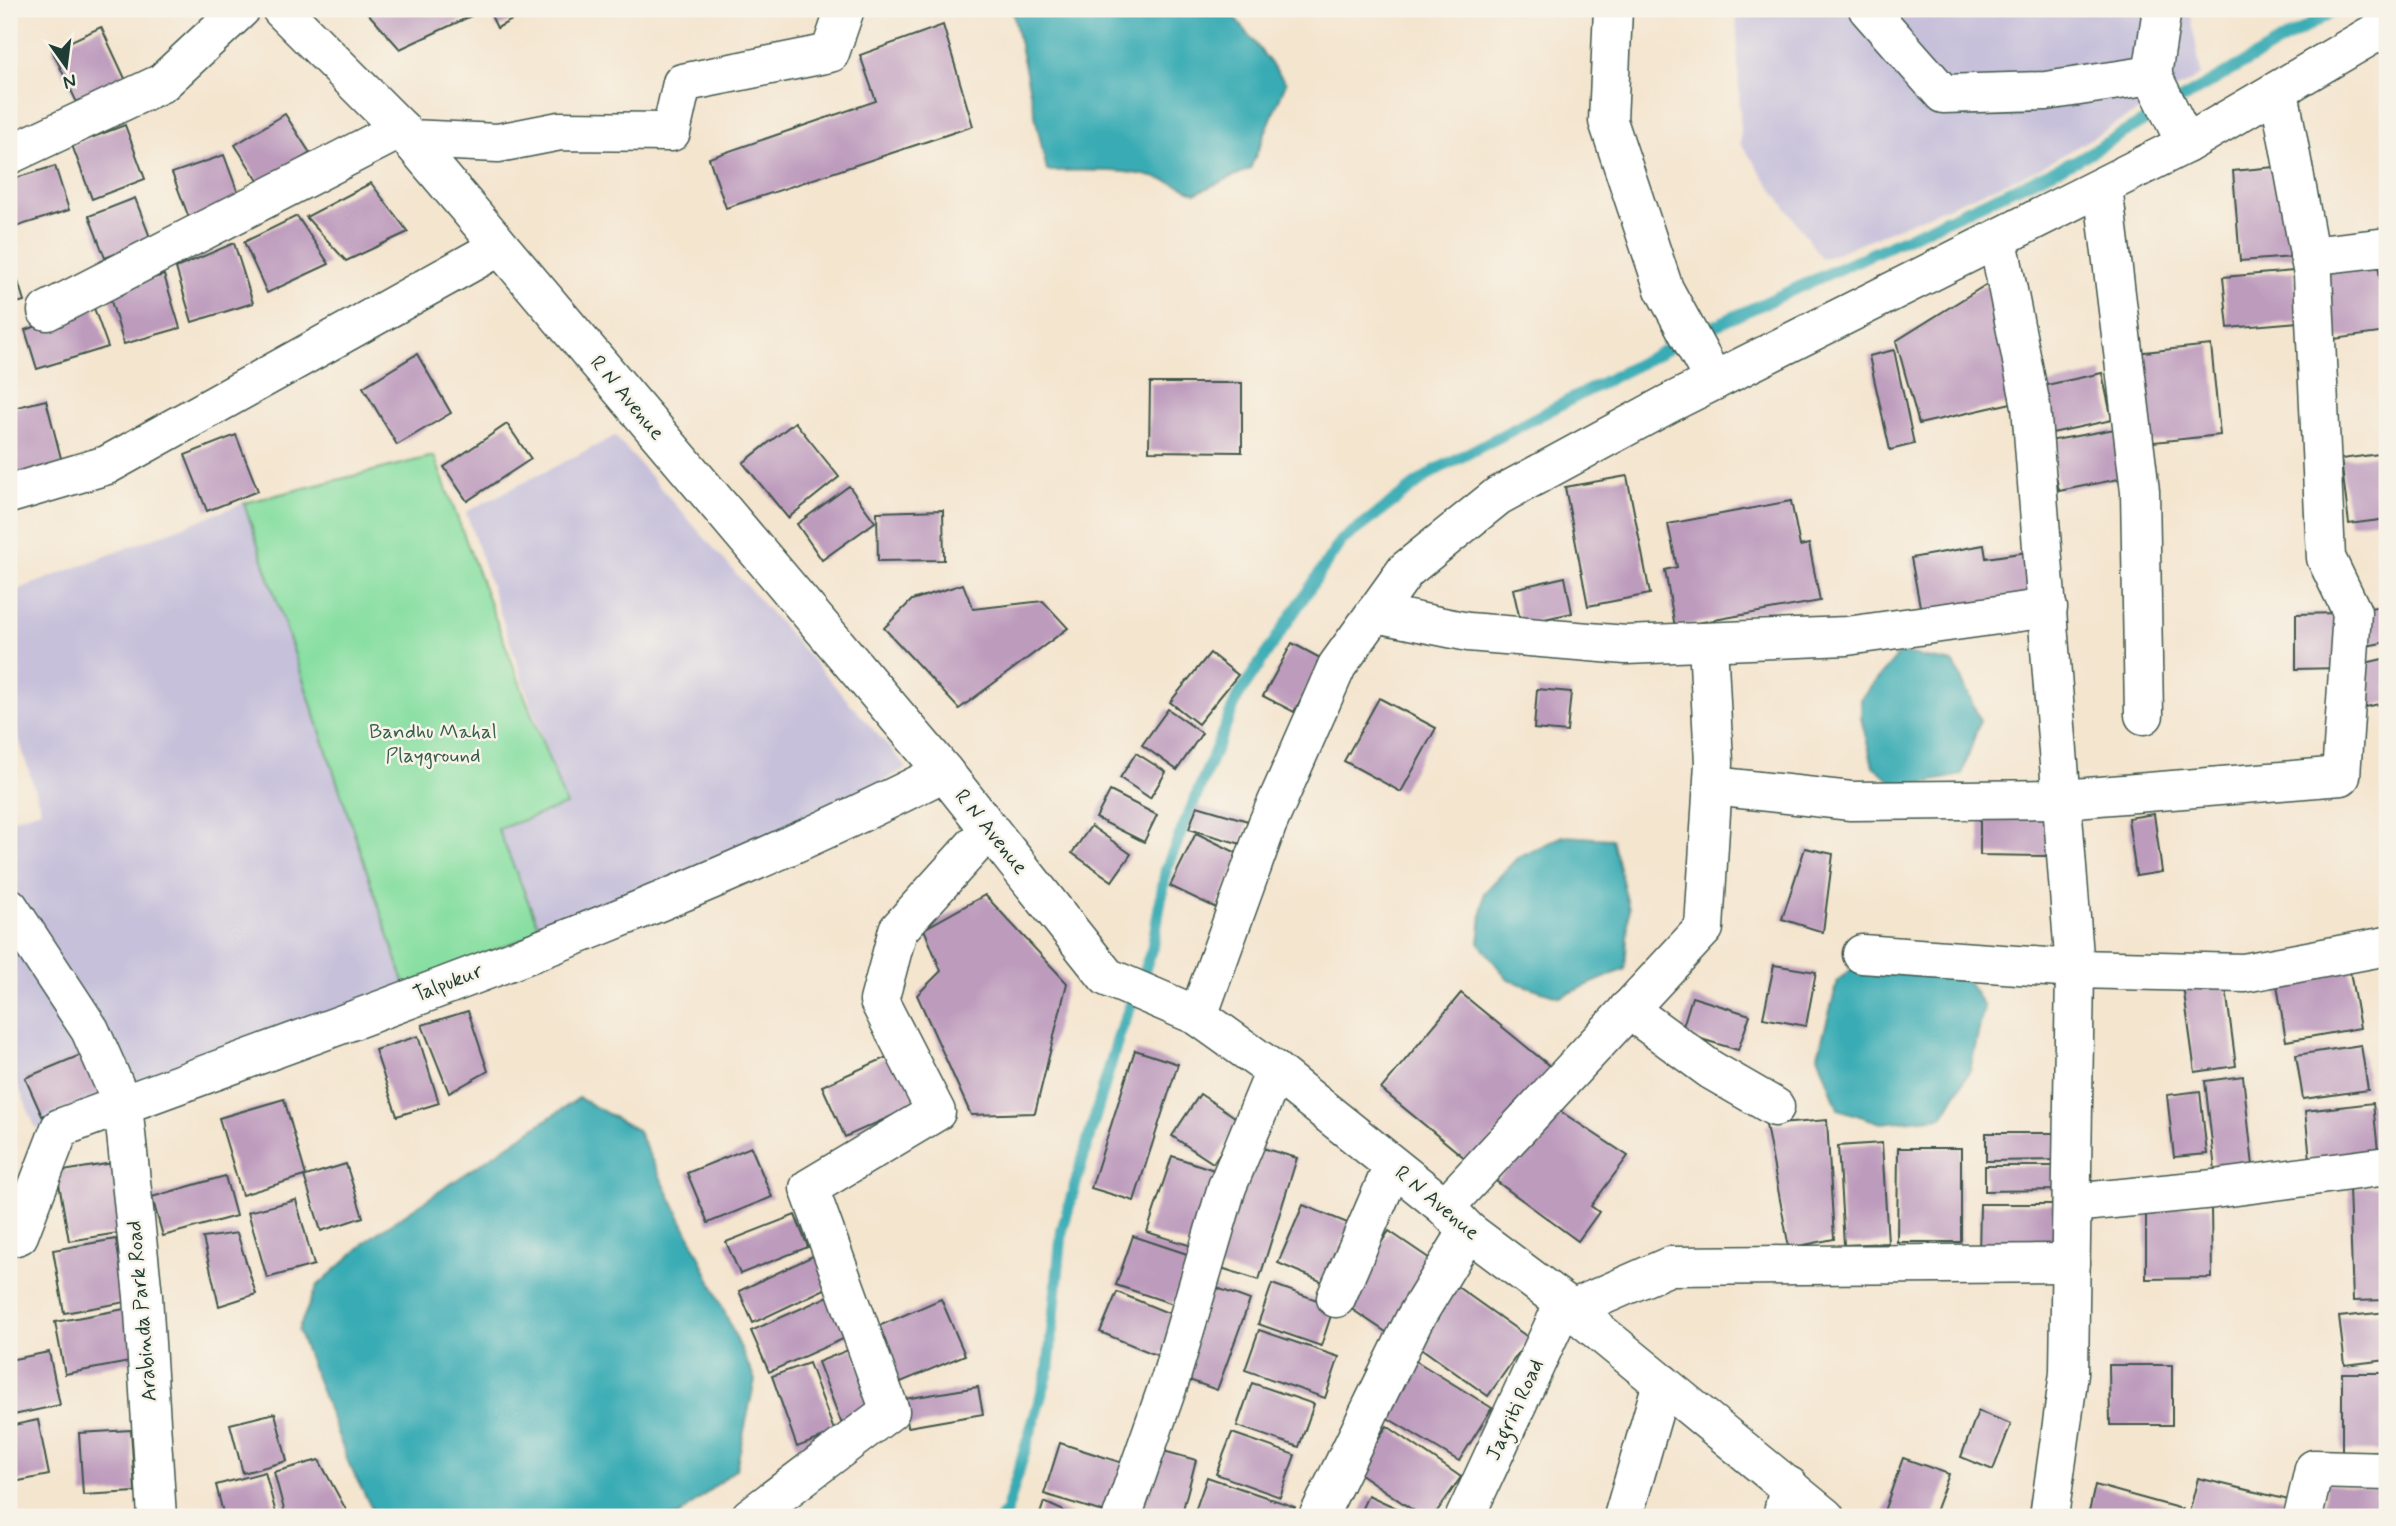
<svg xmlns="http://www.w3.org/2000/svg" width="2396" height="1526" viewBox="0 0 2396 1526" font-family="Mynerve,sans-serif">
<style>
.industrial{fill:#c6c0da}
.green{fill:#89dfa3;stroke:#548e6c;stroke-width:2}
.water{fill:#39abb4;stroke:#2c7474;stroke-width:2}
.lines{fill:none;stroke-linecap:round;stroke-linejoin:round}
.stream{stroke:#39abb4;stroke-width:12}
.building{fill:#bd9bbd}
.minor-casing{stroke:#3f564b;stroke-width:41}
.major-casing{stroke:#3f564b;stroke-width:41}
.minor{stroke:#fff;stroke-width:38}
.major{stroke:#fff;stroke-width:38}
.labels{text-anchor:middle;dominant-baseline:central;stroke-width:5;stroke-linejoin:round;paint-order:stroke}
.street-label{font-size:21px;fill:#1f3d34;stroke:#f7f3e8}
.park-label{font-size:21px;fill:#345d4a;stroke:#f7f3e8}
</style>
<rect width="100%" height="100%" fill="#f7f3e8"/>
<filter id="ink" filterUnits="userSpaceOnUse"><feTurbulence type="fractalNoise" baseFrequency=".0143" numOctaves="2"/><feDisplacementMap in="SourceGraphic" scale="14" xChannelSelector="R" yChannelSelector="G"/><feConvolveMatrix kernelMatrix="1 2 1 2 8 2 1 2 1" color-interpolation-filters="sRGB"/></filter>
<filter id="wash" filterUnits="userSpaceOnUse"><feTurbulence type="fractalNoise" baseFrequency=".00686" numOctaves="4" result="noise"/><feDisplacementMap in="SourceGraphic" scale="28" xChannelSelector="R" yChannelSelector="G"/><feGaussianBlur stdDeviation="1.57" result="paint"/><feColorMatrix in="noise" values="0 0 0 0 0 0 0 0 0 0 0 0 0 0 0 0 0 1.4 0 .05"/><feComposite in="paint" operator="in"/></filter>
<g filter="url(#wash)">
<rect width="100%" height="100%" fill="#f4e5cf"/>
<g class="industrial">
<path d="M1736,9H2190L2201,75L2038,169L1822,259L1741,144Z"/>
<path d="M615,436L907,768L756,849L36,1129L9,1064V896L12,895L9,886V820L41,810L9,707V593L244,503L405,985L541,931L497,828L565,805L466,512Z"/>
</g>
<path class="green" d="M434,456L566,805L498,829L541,932L405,985L244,503Z"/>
<g class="water">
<path d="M1013,13L1233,15L1286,83L1250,169L1196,193C1147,167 1101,170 1047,171Z"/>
<path d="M1900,653L1954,663L1980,720L1962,775L1900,788L1873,766L1861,718V698Z"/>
<path d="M1563,836L1612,839L1629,909L1625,969L1560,997L1508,980L1479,943L1484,893L1518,857Z"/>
<path d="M1953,958L1984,1007L1970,1070L1942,1117L1881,1123L1838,1109L1818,1055L1838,980L1862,961Z"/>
<path d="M579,1098L637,1130L699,1255L755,1380L736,1469L677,1517H376L349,1464L298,1330L317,1286L374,1235Z"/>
</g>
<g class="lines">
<path class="stream" d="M1001,1517L1006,1513L1048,1372L1062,1230L1119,1035L1152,950L1166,869L1237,698L1341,541L1434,471L1692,336L2077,160L2337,9"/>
</g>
<g id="blocks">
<g class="building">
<path d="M364,9H486L400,49Z"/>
<path d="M488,9H521L523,14L497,28Z"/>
<path d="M943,25L973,126L726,208L709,158L876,101L860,55Z"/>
<path d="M101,27L128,85L79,107L52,50Z"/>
<path d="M285,114L310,153L260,184L235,145Z"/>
<path d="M125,125L145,179L92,199L72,145Z"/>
<path d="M224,155L242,204L191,223L172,173Z"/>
<path d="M55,166L69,210L9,229V180Z"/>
<path d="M2285,166L2293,257L2240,261L2233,171Z"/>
<path d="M371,183L408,232L346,261L306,217Z"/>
<path d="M135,198L151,240L105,258L89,216Z"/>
<path d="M297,216L329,264L267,293L244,242Z"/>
<path d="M234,243L253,303L192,322L176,268Z"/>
<path d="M9,252L24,301L9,305Z"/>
<path d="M2377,255L2387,332L2327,340L2317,263Z"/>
<path d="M2294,271L2298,322L2228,328L2223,277Z"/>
<path d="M164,275L180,328L124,344L108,291Z"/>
<path d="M1987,284L2020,401L1919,424L1896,341Z"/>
<path d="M94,308L108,347L37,369L25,330Z"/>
<path d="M2211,345L2220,435L2145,443L2135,353Z"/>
<path d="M1894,350L1914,444L1890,450L1869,356Z"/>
<path d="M417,354L451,413L397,445L363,387Z"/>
<path d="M2102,373L2112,420L2052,433L2042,386Z"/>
<path d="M1150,383H1242V452L1149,451Z"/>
<path d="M46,400L63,466L15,478L9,456V409Z"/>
<path d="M795,422L839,477L788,518L743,463Z"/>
<path d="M507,424L531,459L467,501L444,467Z"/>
<path d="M2115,429L2124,478L2059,491L2049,441Z"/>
<path d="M236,435L258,491L207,511L185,455Z"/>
<path d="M2387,453V519L2349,524L2341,459Z"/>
<path d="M1627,476L1650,594L1588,606L1565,487Z"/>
<path d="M849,486L875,522L822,560L797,524Z"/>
<path d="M1791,501L1800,546L1809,544L1820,601L1675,627L1665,570L1677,567L1668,524Z"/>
<path d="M943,510L944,560L878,561L877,512Z"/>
<path d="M1984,545L1986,558L2034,551L2042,602L1922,617L1911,558Z"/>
<path d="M1565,577L1572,613L1521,624L1513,589Z"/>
<path d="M963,584L973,609L1043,601L1068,628L959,709L884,628L912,600Z"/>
<path d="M2387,605V642L2366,646L2359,610Z"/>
<path d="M2339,613L2340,668L2296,669V614Z"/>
<path d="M1292,643L1322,659L1294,712L1263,696Z"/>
<path d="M1210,653L1238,675L1198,724L1170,702Z"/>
<path d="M2387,658V702L2362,708L2352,666Z"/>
<path d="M1537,689L1571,692L1567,732L1534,729Z"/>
<path d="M1379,698L1436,728L1401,792L1344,761Z"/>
<path d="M1168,709L1202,733L1177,770L1142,745Z"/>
<path d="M1136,753L1166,772L1150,798L1120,778Z"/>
<path d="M1110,791L1157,815L1144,842L1096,818Z"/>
<path d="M1197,806L1248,821L1241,844L1189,829Z"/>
<path d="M2154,814L2162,872L2136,876L2128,818Z"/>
<path d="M1980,818H2050L2049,856L1980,855Z"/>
<path d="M1091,826L1131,854L1112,881L1072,853Z"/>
<path d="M1196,833L1241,855L1216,908L1170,886Z"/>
<path d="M1805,848L1833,854L1823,932L1782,919Z"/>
<path d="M985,895L1067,983L1035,1113L971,1115L917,995L941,971L924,929Z"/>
<path d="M1774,965L1816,972L1806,1026L1763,1018Z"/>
<path d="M2349,966L2360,1028L2286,1041L2276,978Z"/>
<path d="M2225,981L2236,1066L2195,1072L2183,986Z"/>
<path d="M1461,993L1551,1067L1472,1164L1381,1089Z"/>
<path d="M1692,997L1750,1015L1738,1050L1681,1033Z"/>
<path d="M468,1011L488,1071L449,1093L422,1025Z"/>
<path d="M418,1036L439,1103L397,1116L375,1050Z"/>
<path d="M2361,1045L2368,1090L2303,1099L2296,1055Z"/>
<path d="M1135,1050L1178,1064L1134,1201L1091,1188Z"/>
<path d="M898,1052L921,1103L845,1137L822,1086Z"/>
<path d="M85,1053L101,1092L42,1116L25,1078Z"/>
<path d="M2243,1076L2253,1166L2215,1170L2205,1081Z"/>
<path d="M2200,1091L2207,1154L2174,1157L2167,1095Z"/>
<path d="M1200,1094L1241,1121L1213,1163L1172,1136Z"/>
<path d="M284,1099L306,1176L346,1164L363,1217L321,1231L304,1176L242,1195L219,1118Z"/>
<path d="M2373,1103L2378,1151L2310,1159L2305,1111Z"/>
<path d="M1557,1109L1628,1156L1591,1206L1599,1212L1578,1241L1496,1181Z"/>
<path d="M1827,1120L1834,1239L1789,1248L1766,1125Z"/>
<path d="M1986,1133H2061L2062,1160L1986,1161Z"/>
<path d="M1882,1143L1888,1243L1844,1245L1838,1146Z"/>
<path d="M1252,1145L1297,1158L1259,1280L1215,1266Z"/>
<path d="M751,1147L772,1197L708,1223L687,1173Z"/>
<path d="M1898,1148H1961V1242H1897Z"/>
<path d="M1172,1156L1223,1173L1198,1248L1147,1232Z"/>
<path d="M113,1163L124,1232L69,1241L57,1172Z"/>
<path d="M1985,1166H2059V1190L1985,1191Z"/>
<path d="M225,1176L236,1216L163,1236L152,1197Z"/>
<path d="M2387,1186V1300L2353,1301L2349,1188Z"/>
<path d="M296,1200L314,1265L267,1278L248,1212Z"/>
<path d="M1980,1204H2059L2058,1257H1979Z"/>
<path d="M1303,1205L1350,1224L1325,1283L1278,1263Z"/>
<path d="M2146,1206H2211L2212,1278L2146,1279Z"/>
<path d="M795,1215L808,1247L740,1274L726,1242Z"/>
<path d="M1389,1231L1436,1263L1389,1334L1341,1302Z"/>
<path d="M237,1233L256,1294L219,1306L203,1238Z"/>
<path d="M1133,1236L1190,1255L1173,1304L1116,1285Z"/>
<path d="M116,1239L126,1302L64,1313L53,1250Z"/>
<path d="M817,1254L831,1286L753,1323L739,1291Z"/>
<path d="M1452,1283L1529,1338L1488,1396L1411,1341Z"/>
<path d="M1272,1284L1334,1306L1321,1346L1258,1324Z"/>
<path d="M1209,1285L1250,1300L1217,1390L1175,1375Z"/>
<path d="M1117,1292L1178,1317L1161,1357L1100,1332Z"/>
<path d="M833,1294L852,1335L769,1372L751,1331Z"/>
<path d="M941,1299L965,1355L889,1387L865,1332Z"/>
<path d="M130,1308L140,1360L65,1374L55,1322Z"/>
<path d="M2387,1312V1360L2345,1365L2339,1317Z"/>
<path d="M1259,1330L1339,1357L1325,1398L1245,1370Z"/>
<path d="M853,1348L875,1405L843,1427L818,1362Z"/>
<path d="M49,1352L60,1405L9,1416V1360Z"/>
<path d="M1408,1356L1492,1408L1459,1461L1374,1410Z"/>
<path d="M809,1363L835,1433L797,1447L772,1376Z"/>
<path d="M2109,1365H2172V1425H2110Z"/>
<rect x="2342" y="1373" width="45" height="78"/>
<path d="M1252,1383L1314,1404L1299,1447L1237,1426Z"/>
<path d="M978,1387L983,1414L908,1427L904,1399Z"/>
<path d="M1978,1411L2011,1424L1993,1470L1961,1457Z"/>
<path d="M275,1413L287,1461L243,1473L230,1424Z"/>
<path d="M38,1420L49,1475L9,1483V1426Z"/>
<path d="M1387,1426L1461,1477L1433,1517H1423L1356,1471Z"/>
<path d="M131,1430L135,1492L83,1495L79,1433Z"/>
<path d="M1232,1433L1295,1455L1280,1497L1216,1474Z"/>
<path d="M1060,1443L1135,1467L1119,1517L1044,1494Z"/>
<path d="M1149,1447L1196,1460L1181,1517H1164L1133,1509Z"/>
<path d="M1903,1458L1949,1474L1933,1517H1900L1884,1511Z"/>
<path d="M319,1460L350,1517H286L274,1472Z"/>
<path d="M265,1472L277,1517H224L216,1485Z"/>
<path d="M1207,1477L1295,1507L1291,1517H1193Z"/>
<path d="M2198,1478L2297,1502L2293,1517H2188Z"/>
<path d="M2327,1483L2384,1490L2381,1517H2323Z"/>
<path d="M2095,1485L2182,1509L2180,1517H2088Z"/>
<path d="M1368,1495L1416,1517H1358Z"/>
<path d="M1044,1502L1077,1517H1039Z"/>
</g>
</g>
</g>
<g filter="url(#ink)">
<use href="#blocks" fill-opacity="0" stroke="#3f564b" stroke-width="2"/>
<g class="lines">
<g class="minor-casing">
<g id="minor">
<path d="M1613,9L1608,121L1664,289L1714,381"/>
<path d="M1868,9L1943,94L2046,91L2152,75"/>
<path d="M2162,9L2152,75L2186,144"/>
<path d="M409,139L498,143L560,131L671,132L682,83L830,53L845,9"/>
<path d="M9,155L162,83L241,9"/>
<path d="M2103,187L2140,491L2144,715"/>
<path d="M1998,240L2031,406L2075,969L2069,1373L2049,1517"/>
<path d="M2309,256L2387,247"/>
<path d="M47,311L401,129"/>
<path d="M9,494L107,465L499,247"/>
<path d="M1375,613L1468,632L1626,645L1847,636L2048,608"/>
<path d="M1713,786L1851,801L2063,799L2341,776L2352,612L2326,558L2313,275L2279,91"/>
<path d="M9,907L90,1030L123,1105L143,1296L157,1517"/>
<path d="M1862,954L2075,969L2244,973L2387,946"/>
<path d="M1628,1009L1711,1070L1775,1107"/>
<path d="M1198,1016L1267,825L1337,666L1406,570L1498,496L1668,404L2186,144L2387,26"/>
<path d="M2072,1203L2214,1189L2387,1166"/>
<path d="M1445,1207L1704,928L1714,763L1708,642"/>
<path d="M9,1238L19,1235L60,1128C357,1017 661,916 944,772"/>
<path d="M1336,1298L1393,1166"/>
<path d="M1572,1309L1670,1266L2071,1263"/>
<path d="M750,1517L890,1411L809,1188L936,1112L879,1001L898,930L989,829"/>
<path d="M1122,1517L1171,1377L1227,1187L1275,1071"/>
<path d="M1318,1517L1414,1320L1468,1231"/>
<path d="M1465,1517L1564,1303"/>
<path d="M1623,1517L1662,1383"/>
<path d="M1782,1517L1789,1486"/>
<path d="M2303,1517L2314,1469L2387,1471"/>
</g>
</g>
<g class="major-casing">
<path id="major" d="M281,9L401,129L944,772L1107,977L1198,1016L1275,1071L1445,1207L1468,1231L1564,1303L1825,1517"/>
</g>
<use href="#minor" class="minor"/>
<use href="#major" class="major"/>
</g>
</g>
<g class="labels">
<g class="street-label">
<text transform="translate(627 398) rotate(50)">R N Avenue</text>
<text transform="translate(991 832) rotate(51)">R N Avenue</text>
<text transform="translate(448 983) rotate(-21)">Talpukur</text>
<text transform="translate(1437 1203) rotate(40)">R N Avenue</text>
<text transform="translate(142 1311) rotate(-95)">Arabinda Park Road</text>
<text transform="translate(1515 1410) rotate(-65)">Jagriti Road</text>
</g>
<g class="park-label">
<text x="433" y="732">Bandhu Mahal<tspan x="433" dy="24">Playground</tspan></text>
</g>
</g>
<rect width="2396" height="1526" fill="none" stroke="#f7f3e8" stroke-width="35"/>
<g transform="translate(66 66) rotate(166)" stroke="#f7f3e8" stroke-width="5" paint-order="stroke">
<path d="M0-5L12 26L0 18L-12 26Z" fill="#1f3d34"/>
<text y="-10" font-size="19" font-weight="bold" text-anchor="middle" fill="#1f3d34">N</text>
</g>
</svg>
